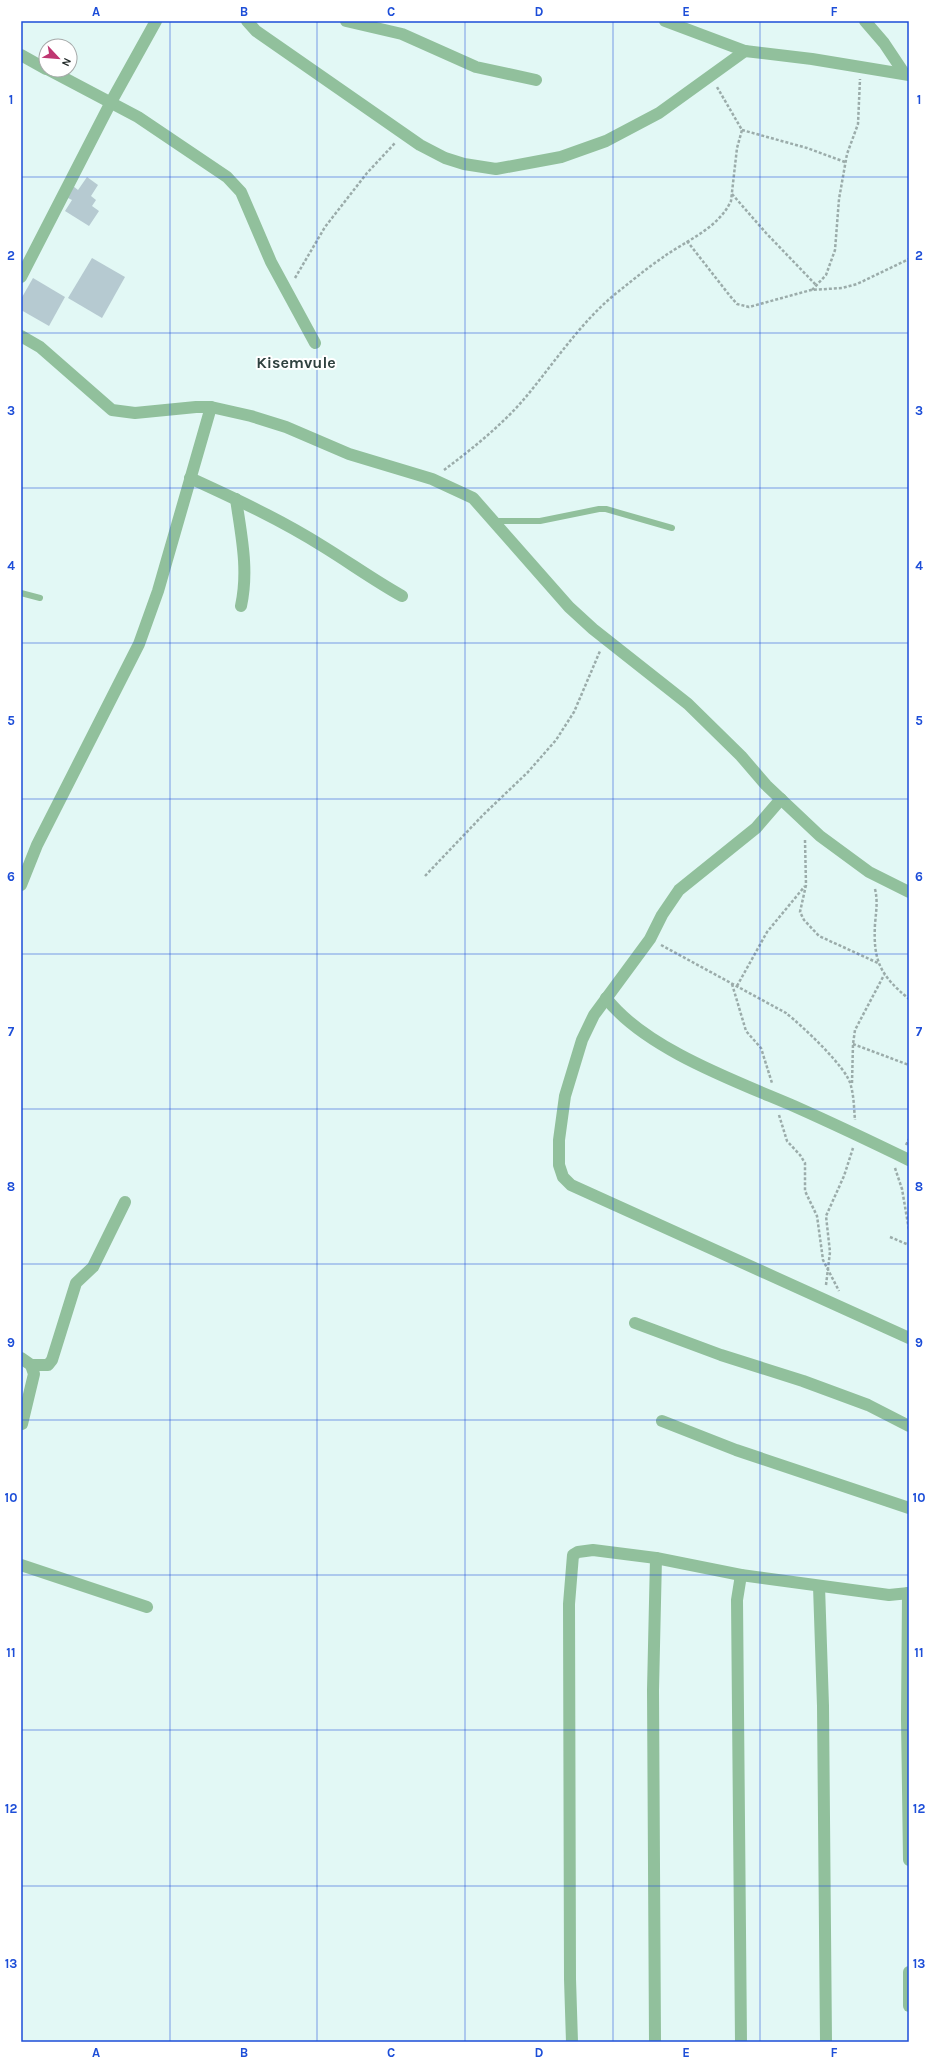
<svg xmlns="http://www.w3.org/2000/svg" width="930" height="2063" viewBox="0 0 930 2063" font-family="Karla,sans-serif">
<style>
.building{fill:#b6cad1}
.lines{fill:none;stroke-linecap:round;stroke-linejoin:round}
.path{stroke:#9bacaa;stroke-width:2.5;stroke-dasharray:3 2;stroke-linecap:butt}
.service{stroke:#91c09c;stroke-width:6}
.minor{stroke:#91c09c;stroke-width:12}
.grid{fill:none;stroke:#1d4ed8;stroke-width:1;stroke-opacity:0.55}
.labels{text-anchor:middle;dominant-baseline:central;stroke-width:4;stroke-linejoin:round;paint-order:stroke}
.quarter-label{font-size:16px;font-weight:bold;fill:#2f413f;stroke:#fff}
.neatline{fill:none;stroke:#1d4ed8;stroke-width:1.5}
.grid-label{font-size:13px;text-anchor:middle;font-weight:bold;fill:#1d4ed8}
</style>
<rect width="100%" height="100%" fill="#e2f8f5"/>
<g class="building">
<path d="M87,177L98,185L91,196L96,200L92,206L99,211L89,226L65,211L72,200L66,197L73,186L78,190Z"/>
<path d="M92,258L125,277L102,318L68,298Z"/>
<path d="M33,278L65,297L49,326L21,310V299Z"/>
</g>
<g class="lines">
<g class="path">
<path d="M742,130L807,148L845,162"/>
<path d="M732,194L766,233L816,285"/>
<path d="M687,241L730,296L737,304L749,307L811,290L842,288L857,284L909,259"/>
<path d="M295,278L325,227L367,173L395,143"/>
<path d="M812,290L826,275L835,250L839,199L847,154L858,124L860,79"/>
<path d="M444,470C472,449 502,425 525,398C555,362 582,320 619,291C633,280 647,268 662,258C685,241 718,229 731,201L737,148L742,130L717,87"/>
<path d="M805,840L806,885L800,912L804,920L819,936L878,963"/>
<path d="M425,876L483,815L528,772L556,740L574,712L600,651"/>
<path d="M875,889C878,901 876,912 875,924C873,961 880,975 909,999"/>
<path d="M661,945L786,1013C801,1025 848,1068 851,1086C854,1097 854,1109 855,1120"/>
<path d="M732,984L746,1031L761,1048L772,1083"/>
<path d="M737,986L767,932L805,886"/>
<path d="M853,1044L909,1065"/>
<path d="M852,1083L853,1044L855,1030L884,975"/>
<path d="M779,1115L787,1141L800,1155L805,1163V1191L817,1216L823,1260L839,1291"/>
<path d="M906,1145L909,1139"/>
<path d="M895,1168L902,1189L909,1230"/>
<path d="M890,1237L909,1245"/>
<path d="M826,1285L830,1252L826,1216L844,1176L853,1148"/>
</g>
<g class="service">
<path d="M495,521H540L599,509H606L672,528"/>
<path d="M21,593L40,598"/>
</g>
<g class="minor">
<path d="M247,21L256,31L420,145L445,158L464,164L496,169L561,157L606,141L659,113L745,51"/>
<path d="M346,21L402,34L476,67L536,80"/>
<path d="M665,21L745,51L812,59L909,75"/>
<path d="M865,21L884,43L904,73"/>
<path d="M21,55L46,69"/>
<path d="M49,70L138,117L227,177L241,192L271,262L315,343"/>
<path d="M21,277L111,102L156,21"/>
<path d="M21,336L40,347L112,410L135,413L196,407H211L251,416L286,427L349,454L432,479L473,498L569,607L593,629L688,704L741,756L766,785L820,836L869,872L909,892"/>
<path d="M190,478C236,499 281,520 324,547C350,563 375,581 402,596"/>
<path d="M236,499C241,535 249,569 241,606"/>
<path d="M781,799L756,828L679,890L662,915L650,939L594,1015L582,1040L565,1096L559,1140V1165L563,1177L571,1185L909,1338"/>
<path d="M21,885L37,845L139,644L158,591L211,407"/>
<path d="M606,998C645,1049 738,1082 796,1107C834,1124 872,1142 909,1160"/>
<path d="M635,1323L721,1355L803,1381L868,1405L909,1426"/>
<path d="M21,1358L31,1365L34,1374L22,1424"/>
<path d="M31,1365H48L52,1360L76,1283L93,1267L125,1202"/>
<path d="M662,1421L736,1450L909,1508"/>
<path d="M21,1565L147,1607"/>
<path d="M819,1586L823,1706L826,2042"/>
<path d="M908,1593L907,1719L909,1860"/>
<path d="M909,1972V2006"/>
<path d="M572,2042L570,1979L569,1604L573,1555L578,1552L593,1550L656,1558L741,1575L889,1595L909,1593"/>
<path d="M655,2042L653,1690L656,1558"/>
<path d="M741,2042L737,1600L741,1575"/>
</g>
</g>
<path class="grid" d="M170,21V2042M317,21V2042M465,21V2042M613,21V2042M760,21V2042M21,177H909M21,333H909M21,488H909M21,643H909M21,799H909M21,954H909M21,1109H909M21,1264H909M21,1420H909M21,1575H909M21,1730H909M21,1886H909"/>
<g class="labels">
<g class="quarter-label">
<text x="296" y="362">Kisemvule</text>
</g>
</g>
<rect width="930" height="2063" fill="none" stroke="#ffffff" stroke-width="44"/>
<g transform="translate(58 58) rotate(116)"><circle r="19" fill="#ffffff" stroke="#a6a9a9"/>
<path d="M0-3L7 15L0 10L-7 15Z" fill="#bf3671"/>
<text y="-6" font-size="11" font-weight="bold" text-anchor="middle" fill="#212928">N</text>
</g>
<rect x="22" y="22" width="886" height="2019" class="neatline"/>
<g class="grid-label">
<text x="96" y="16">A</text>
<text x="244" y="16">B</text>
<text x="391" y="16">C</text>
<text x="539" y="16">D</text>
<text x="686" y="16">E</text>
<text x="834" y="16">F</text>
<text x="11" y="104">1</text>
<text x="919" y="104">1</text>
<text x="11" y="260">2</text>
<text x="919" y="260">2</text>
<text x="11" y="415">3</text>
<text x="919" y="415">3</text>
<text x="11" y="570">4</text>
<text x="919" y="570">4</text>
<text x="11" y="725">5</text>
<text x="919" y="725">5</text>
<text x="11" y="881">6</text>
<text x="919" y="881">6</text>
<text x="11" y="1036">7</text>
<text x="919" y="1036">7</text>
<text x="11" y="1191">8</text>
<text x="919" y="1191">8</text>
<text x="11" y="1347">9</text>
<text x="919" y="1347">9</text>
<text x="11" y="1502">10</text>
<text x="919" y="1502">10</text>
<text x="11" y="1657">11</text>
<text x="919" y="1657">11</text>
<text x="11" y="1813">12</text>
<text x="919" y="1813">12</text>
<text x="11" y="1968">13</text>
<text x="919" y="1968">13</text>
<text x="96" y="2057">A</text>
<text x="244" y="2057">B</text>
<text x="391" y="2057">C</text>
<text x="539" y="2057">D</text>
<text x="686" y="2057">E</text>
<text x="834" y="2057">F</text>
</g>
</svg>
